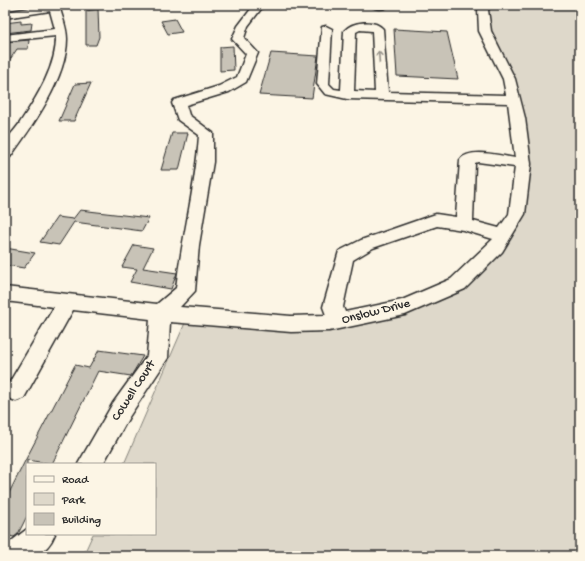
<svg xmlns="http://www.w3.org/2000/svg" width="585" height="561" viewBox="0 0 585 561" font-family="'Gochi Hand',sans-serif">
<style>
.green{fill:#ded8ca;stroke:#84827a}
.building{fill:#c8c3b7;stroke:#2b2b2b}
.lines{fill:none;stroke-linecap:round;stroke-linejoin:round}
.minor-casing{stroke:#2b2b2b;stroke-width:3}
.minor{fill:#fcf5e5;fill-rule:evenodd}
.oneway{stroke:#949088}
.labels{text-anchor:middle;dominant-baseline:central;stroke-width:4;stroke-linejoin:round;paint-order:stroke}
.street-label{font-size:13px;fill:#2b2b2b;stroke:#fcf5e5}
</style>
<rect width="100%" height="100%" fill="#fcf5e5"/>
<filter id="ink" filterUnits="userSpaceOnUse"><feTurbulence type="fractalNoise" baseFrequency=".025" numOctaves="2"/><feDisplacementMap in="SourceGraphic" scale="8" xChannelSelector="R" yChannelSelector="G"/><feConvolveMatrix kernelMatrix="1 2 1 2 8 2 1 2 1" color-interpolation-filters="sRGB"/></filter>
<g filter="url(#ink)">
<path class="green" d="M487,5H580V556H83L93,534H155V464H124L188,316L329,323L458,284L517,214L518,118L485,31Z"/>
<g class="building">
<path d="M98,9L99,37L96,45H86V11Z"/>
<path d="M175,19L182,32L168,34L161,21Z"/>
<path d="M21,21V24L32,23L31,30L5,33V23Z"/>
<path d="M394,29L447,32L458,79L397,76Z"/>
<path d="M29,40L28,49H17L5,67V42Z"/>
<path d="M233,46L234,70L220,71V47Z"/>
<path d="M271,53L318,56L312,98L259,95Z"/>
<path d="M91,83L74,121H59L75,84Z"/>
<path d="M172,133H188L179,170H161Z"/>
<path d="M80,210L149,218L142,231L74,222L59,245L40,242L57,217L73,219Z"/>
<path d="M134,245L153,248L143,268L177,273L171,289L130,282L137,269L122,267Z"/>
<path d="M5,248L35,253L24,268L5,265Z"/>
<path d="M99,350L143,356L131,376L98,371L52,464L27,460V516L18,534L14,537L5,535V501L26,459L75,365L89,368Z"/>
</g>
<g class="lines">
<g class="minor-casing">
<g id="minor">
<path d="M48,5H73L72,7L60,9C63,19 67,29 67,39C67,78 32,127 10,157L5,159C5,154 4,147 5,143C9,135 17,128 21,121C37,97 57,65 56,36L5,41V35L55,29L50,11L5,18V12Z"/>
<path d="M254,5H264L248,26L244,38L258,53L246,82L229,92L186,105L189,115L213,133V162L199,245L195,291L180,307L291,316L326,315L323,307L339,251L361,240L430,216L436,214L456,217L460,160C469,147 501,156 515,158L508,103L347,99L325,94L317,84L322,27L326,26L332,29L329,84L334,89L341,90L344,31C352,21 375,19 383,29L388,92L506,95L503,79L479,31L478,10L482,5H492L488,10L491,31L515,79L525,118L531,164L525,214L502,252L465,289L405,315L329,331L291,332L170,322L168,358L129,417L103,464H78L113,403L147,356L150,319L73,310L24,398L16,401L8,398L5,390L54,307L5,301V287L157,304L176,288C182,237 196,186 199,135L178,120L172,103L174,100L219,86L237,77L246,54L232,39L238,26ZM360,30L372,31L375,92L354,91L356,32ZM478,162L515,167L509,214L499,228L473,221L475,163ZM437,226L463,230L493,239L451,279L402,300L345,312L343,307L353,260L373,248Z"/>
<path d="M371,5H389C385,10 375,10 371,5Z"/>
<path d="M27,529V534H55C45,559 28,556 5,556V546Z"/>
</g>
</g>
<use href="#minor" class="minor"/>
</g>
<defs><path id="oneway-shaft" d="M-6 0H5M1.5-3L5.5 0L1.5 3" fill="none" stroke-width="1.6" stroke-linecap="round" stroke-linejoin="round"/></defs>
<use class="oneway" href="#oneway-shaft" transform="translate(379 57) rotate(-94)"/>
</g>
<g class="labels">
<g class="street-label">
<text transform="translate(376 312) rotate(-14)">Onslow Drive</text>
<text transform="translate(134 391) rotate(-57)">Cowell Court</text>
</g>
</g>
<rect width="585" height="561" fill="none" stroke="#fcf5e5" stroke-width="20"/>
<rect x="10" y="10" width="565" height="541" fill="none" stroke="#2b2b2b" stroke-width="1.5" filter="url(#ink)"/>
<rect x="26" y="463" width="130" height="72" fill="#fcf5e5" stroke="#a8a49b"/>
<rect x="34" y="476" width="20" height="6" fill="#fcf5e5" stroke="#a8a49b"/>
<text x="62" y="483" font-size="12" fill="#2b2b2b">Road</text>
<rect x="34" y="493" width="20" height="12" fill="#ded8ca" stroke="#a8a49b"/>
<text x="62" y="503" font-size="12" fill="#2b2b2b">Park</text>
<rect x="34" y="513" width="20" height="12" fill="#c8c3b7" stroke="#a8a49b"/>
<text x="62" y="523" font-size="12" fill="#2b2b2b">Building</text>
</svg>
